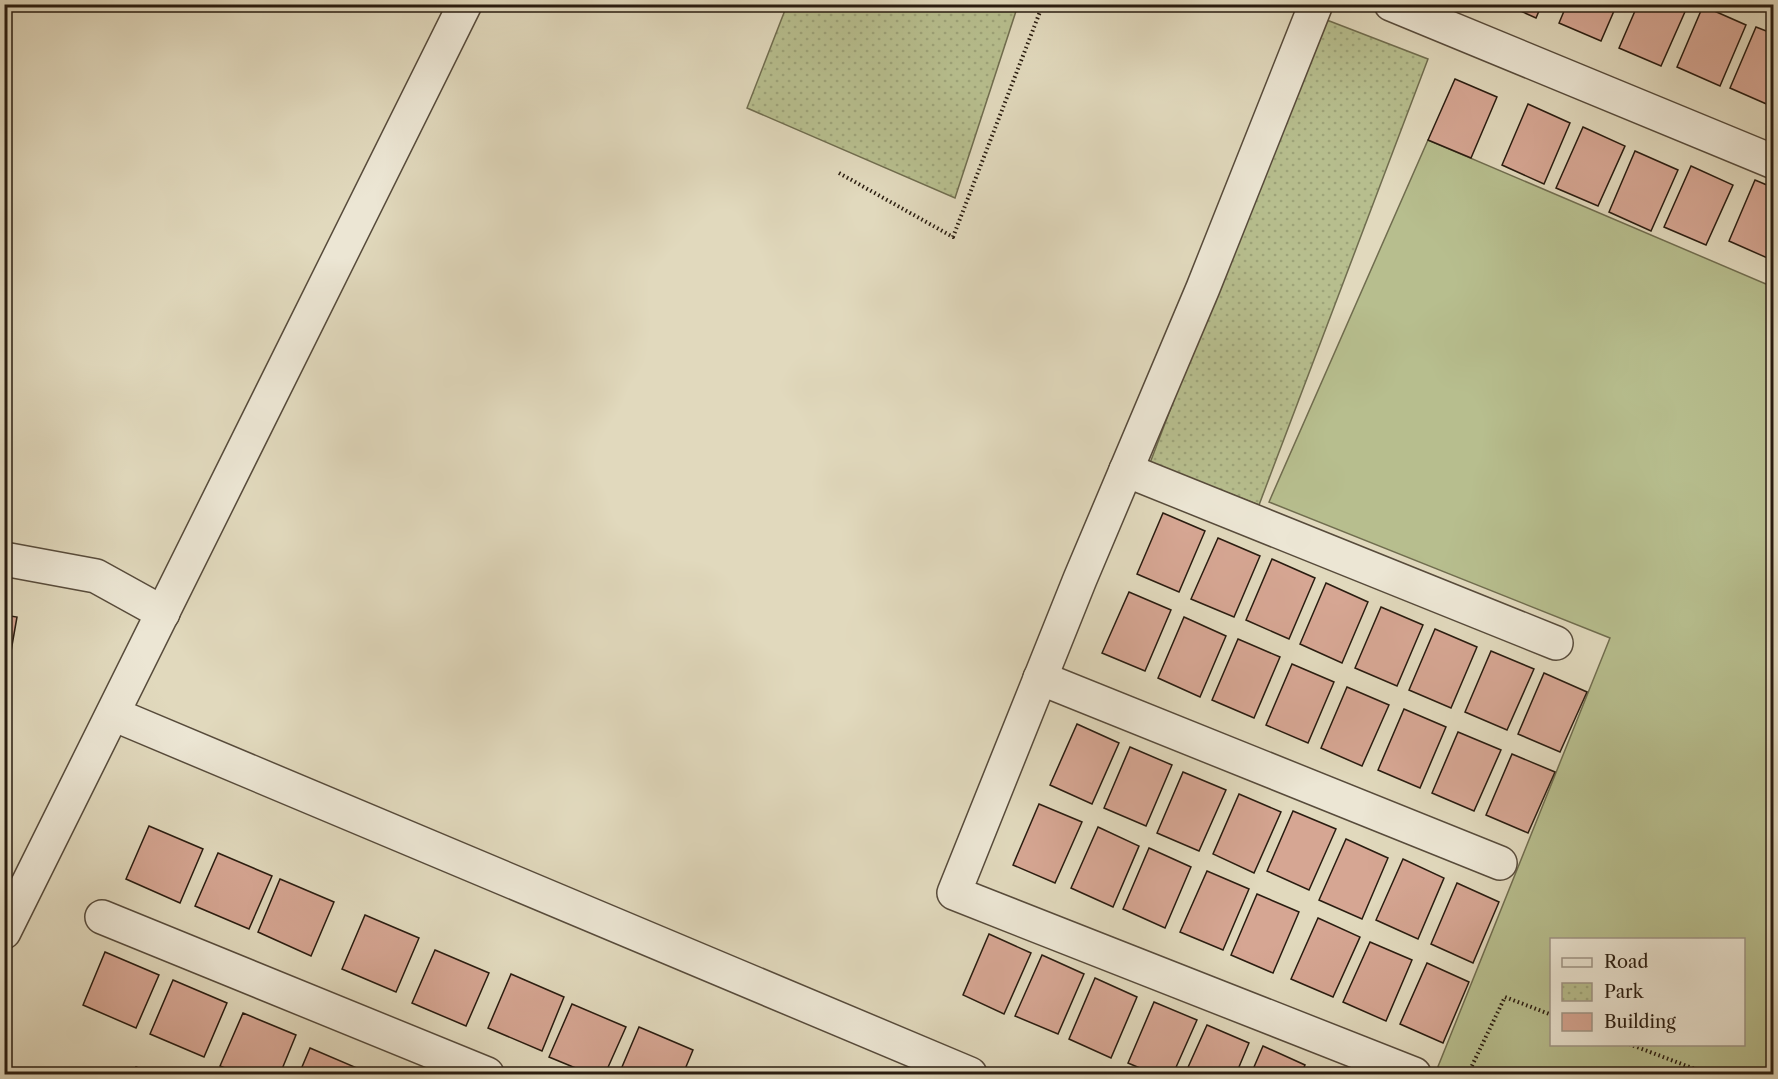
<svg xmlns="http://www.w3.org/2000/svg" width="1778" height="1079" viewBox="0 0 1778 1079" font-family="'Libre Caslon Text',serif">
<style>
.green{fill:#b7be8e;stroke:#706d4f;stroke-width:1.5;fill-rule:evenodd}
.park{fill:url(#park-dots);stroke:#706d4f;stroke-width:1.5}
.building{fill:#d6a693;stroke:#291c10;stroke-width:1.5}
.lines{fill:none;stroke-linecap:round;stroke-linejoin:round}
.minor-casing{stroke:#574b3b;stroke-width:36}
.path{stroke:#291c10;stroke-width:4;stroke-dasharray:1.5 3;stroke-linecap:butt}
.minor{stroke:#ece6d4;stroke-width:33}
</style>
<defs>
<pattern id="park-dots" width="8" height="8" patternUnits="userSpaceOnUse" patternTransform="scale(1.5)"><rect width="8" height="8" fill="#b7be8e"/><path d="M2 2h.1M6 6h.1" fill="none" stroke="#9da379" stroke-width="1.8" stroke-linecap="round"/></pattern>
</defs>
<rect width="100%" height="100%" fill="#e1d9bd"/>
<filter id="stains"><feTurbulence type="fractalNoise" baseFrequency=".00333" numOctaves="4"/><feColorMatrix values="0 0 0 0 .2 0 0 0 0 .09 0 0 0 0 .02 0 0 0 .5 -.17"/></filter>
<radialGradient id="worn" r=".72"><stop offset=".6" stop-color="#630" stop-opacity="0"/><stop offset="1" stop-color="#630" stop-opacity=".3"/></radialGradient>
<path class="green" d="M1428,140L1773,287V1074H1435L1610,638L1269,502ZM1552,940H1744V1044H1552Z"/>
<g class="park">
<path d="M787,5H1018L955,198L747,108Z"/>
<path d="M1319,17L1428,59L1259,505L1150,463Z"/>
</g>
<g class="building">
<path d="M1505,4H1542L1536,18Z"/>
<path d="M1567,4H1617L1601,41L1559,23Z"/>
<path d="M1638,4L1688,5L1661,66L1619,48Z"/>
<path d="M1703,6L1746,25L1720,86L1677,67Z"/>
<path d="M1756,27L1774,34V101L1771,106L1730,88Z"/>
<path d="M1455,79L1497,97L1471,158L1428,140Z"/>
<path d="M1528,104L1570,123L1544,184L1502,165Z"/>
<path d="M1583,127L1625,146L1598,206L1556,188Z"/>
<path d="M1635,151L1678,170L1651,231L1609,212Z"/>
<path d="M1691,166L1733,185L1706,245L1664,227Z"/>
<path d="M1755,180L1774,188V255L1772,260L1729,241Z"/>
<path d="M1163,513L1205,531L1179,592L1137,574Z"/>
<path d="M1218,538L1260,556L1234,617L1191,599Z"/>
<path d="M1272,559L1315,578L1289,639L1246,620Z"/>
<path d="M1326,583L1368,602L1342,663L1300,644Z"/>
<path d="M1129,592L1171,610L1145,671L1102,653Z"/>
<path d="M1381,607L1423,625L1397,686L1355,668Z"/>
<path d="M4,615L17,617L4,691Z"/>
<path d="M1184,617L1226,636L1200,697L1158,678Z"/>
<path d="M1435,629L1477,647L1451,708L1409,690Z"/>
<path d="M1238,639L1280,657L1254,718L1212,700Z"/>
<path d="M1491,651L1534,669L1507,730L1465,712Z"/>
<path d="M1292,664L1334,682L1308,743L1266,725Z"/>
<path d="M1544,673L1587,692L1560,752L1518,734Z"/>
<path d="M1347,687L1389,705L1362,766L1321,748Z"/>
<path d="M1404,709L1446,727L1420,788L1378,770Z"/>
<path d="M1077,724L1119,743L1092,804L1050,785Z"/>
<path d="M1458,732L1501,750L1474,811L1432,793Z"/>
<path d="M1130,747L1172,765L1146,826L1104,808Z"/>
<path d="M1512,754L1555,772L1528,833L1486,815Z"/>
<path d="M1183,772L1226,790L1199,851L1157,833Z"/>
<path d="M1239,794L1281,812L1254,873L1213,854Z"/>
<path d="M1039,804L1082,822L1055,883L1013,865Z"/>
<path d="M1293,811L1336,829L1309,890L1267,871Z"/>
<path d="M149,826L203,849L180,903L126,879Z"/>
<path d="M1098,827L1139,846L1113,907L1071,888Z"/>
<path d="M1346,839L1388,858L1362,919L1319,900Z"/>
<path d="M1149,848L1191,867L1165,928L1123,909Z"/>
<path d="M218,853L272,876L249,929L195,906Z"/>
<path d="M1403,859L1444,878L1418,939L1376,920Z"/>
<path d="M1207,871L1249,889L1223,950L1180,932Z"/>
<path d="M280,879L334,902L311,956L258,932Z"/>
<path d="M1457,883L1499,902L1473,963L1431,944Z"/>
<path d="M1257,894L1299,912L1273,973L1231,955Z"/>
<path d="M365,915L419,938L396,992L342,969Z"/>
<path d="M1318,918L1360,937L1333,997L1291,979Z"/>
<path d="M989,934L1031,953L1004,1014L963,995Z"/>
<path d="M1370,942L1412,960L1386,1021L1343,1002Z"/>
<path d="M435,950L489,973L466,1026L412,1003Z"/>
<path d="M105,952L159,975L136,1028L83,1005Z"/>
<path d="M1042,955L1084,974L1058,1034L1015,1016Z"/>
<path d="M1427,963L1469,982L1443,1043L1400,1024Z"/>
<path d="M511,974L564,997L542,1051L488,1028Z"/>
<path d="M1095,978L1137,997L1111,1058L1069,1039Z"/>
<path d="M173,980L227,1003L204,1057L150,1034Z"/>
<path d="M1154,1002L1197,1020L1173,1074H1154L1128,1063Z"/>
<path d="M572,1004L626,1027L605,1074H590L549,1057Z"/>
<path d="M243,1013L296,1035L280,1074H240L220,1066Z"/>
<path d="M1207,1025L1249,1043L1236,1074H1185Z"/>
<path d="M639,1027L693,1050L683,1074H619Z"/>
<path d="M1263,1046L1305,1065L1301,1074H1251Z"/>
<path d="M310,1048L364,1071L362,1074H299Z"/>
<path d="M136,1067L154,1074H133Z"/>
</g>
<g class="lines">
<g class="minor-casing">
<g id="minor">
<path d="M1316,4L1203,288L1080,579L954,893L1414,1074"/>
<path d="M1391,4L1774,162"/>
<path d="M1126,470L1556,643"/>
<path d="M4,559L96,576L163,613"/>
<path d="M1040,678L1500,863"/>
<path d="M113,714L970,1074"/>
<path d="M102,917L487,1074"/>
<path d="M4,932L465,4"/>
</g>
</g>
<g class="path">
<path d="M839,173L953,237L1043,4"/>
<path d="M1629,1044L1708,1074"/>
<path d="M1468,1074L1505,997L1552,1015"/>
</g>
<use href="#minor" class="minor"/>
</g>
<rect width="1778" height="1079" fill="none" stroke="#e1d9bd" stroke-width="24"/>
<rect x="6" y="6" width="1766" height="1067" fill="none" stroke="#291c10" stroke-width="3"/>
<rect x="12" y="12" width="1754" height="1055" fill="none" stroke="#291c10" stroke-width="1.5"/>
<rect x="1550" y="938" width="195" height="108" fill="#ece6d4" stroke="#9e9586" stroke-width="1.5"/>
<rect x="1562" y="958" width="30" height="9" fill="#ece6d4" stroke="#9e9586" stroke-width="1.5"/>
<text x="1604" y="968" font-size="18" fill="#291c10">Road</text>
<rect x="1562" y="983" width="30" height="18" fill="url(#park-dots)" stroke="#9e9586" stroke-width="1.5"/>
<text x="1604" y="998" font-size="18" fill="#291c10">Park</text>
<rect x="1562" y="1013" width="30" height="18" fill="#d6a693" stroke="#9e9586" stroke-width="1.5"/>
<text x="1604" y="1028" font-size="18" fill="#291c10">Building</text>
<rect width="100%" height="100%" filter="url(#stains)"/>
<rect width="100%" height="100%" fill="url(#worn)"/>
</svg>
